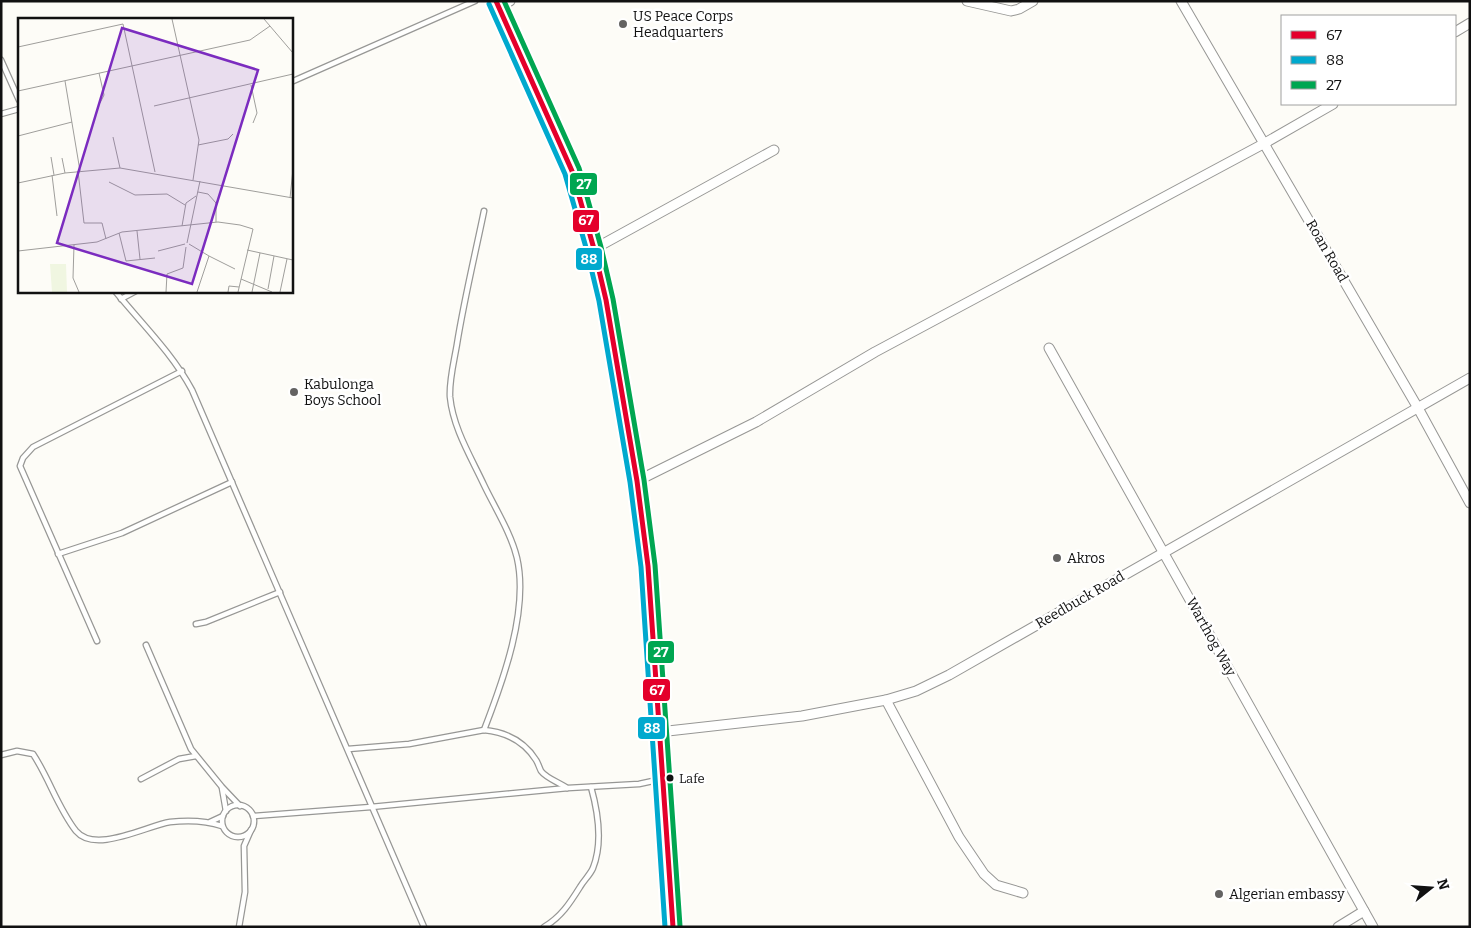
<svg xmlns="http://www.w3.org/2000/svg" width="1471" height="928" viewBox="0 0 1471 928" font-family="Bitter,serif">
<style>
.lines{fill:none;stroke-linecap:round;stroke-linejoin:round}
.lane-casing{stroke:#979795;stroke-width:7}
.street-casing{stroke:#979795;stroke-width:11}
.secondary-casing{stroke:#8e8d8b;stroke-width:15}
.lane{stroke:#fffffe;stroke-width:4.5}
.street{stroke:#fffffe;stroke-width:9}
.secondary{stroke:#f6f4eb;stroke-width:12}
.bus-1-casing{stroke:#fff;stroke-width:9}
.bus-2-casing{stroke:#fff;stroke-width:9}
.bus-3-casing{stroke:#fff;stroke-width:9}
.bus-1{stroke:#e4002b;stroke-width:5}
.bus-2{stroke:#00a9ce;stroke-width:5}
.bus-3{stroke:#00a651;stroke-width:5}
.poi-dot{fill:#646362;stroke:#fff;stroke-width:2}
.bus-dot{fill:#111;stroke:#fff;stroke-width:2}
.labels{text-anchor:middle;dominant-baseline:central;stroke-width:5;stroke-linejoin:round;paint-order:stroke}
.bus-label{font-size:13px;fill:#111;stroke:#fff;text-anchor:start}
.poi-label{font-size:14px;fill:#111;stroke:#fff;text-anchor:start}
.street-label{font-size:14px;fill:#111;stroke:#fff}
.inset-road{fill:none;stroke:#9f9e9b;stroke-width:1}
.view{fill:#7b2cbf;fill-opacity:0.15;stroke:#7b2cbf;stroke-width:2.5}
.inset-edge{fill:none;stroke:#111;stroke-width:2.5}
.line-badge{stroke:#fff;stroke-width:2}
.badge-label{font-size:14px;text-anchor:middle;font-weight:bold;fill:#fff}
</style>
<rect width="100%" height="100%" fill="#fdfcf7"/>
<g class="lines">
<g class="lane-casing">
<g id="lane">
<path d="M1,60L19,100"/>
<path d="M291,82L475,1"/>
<path d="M1,114L19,109"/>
<path d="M115,291C142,324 172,353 192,390L424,927"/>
<path d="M121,299L136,291"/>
<path d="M58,554L122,533L232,482"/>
<path d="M196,624L206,622L280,592"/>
<path d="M97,641L20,466L23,458L33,447L182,371"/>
<path d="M146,645L191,749L222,787L240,806"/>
<path d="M484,730C503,681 529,610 517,558C511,533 495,508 484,485C471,457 453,428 450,397C449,380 454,362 457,344C464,300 475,255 484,211"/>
<path d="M348,749L409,744L484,730C505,732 524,741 536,760C538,763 539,767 541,771C546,778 560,783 567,788"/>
<path d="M1,755L17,751L33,754C49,778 58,808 76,831C95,854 146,826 170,822C187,820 207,821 222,826"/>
<path d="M141,779L179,759L196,756"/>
<path d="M222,788L226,811"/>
<circle cx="238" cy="821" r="16"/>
<path d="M253,816L371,807L568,788L639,784L662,779"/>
<path d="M210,822L223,816"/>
<path d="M239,927L245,892L244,846L251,830"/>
<path d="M544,927C561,917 570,903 580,887C584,880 590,875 593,868C603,843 598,812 591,787"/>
</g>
</g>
<g class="street-casing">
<g id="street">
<path d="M967,1L1011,11L1019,9L1033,1"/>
<path d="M1181,1L1418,408L1470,503"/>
<path d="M498,7L510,1"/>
<path d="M1455,32L1470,23"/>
<path d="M594,249L774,150"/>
<path d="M1049,348L1373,927"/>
<path d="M637,481L756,422L875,352L1265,143L1333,104"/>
<path d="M886,700L959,837L984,874L996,885L1023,893"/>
<path d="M659,732L802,716L886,700L916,691L949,675L1470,378"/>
<path d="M1338,927L1364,911"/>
</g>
</g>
<g class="secondary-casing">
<path id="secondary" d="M496,1L572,171L594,249L606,300L637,481L648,566L653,656L673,927"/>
</g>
<use href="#lane" class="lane"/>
<use href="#street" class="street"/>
<use href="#secondary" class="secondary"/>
<g class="bus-1-casing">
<path id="bus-1" d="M496,1L572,171L594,249L606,300L637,481L648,566L673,927"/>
</g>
<g class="bus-2-casing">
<path id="bus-2" d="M489,4L565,174L587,251L599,301L630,482L641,567L665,927"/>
</g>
<g class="bus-3-casing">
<path id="bus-3" d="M504,1L579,168L601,247L613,299L644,480L655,565L680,926"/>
</g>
<use href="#bus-1" class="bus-1"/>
<use href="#bus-2" class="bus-2"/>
<use href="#bus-3" class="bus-3"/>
</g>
<g class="poi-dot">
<circle cx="623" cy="24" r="5"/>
<circle cx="294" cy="392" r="5"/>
<circle cx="1057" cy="558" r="5"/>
<circle cx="1219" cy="894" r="5"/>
</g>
<circle class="bus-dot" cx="670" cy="778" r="4.5"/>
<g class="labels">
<g class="bus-label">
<text x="679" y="778">Lafe</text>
</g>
<g class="poi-label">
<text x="633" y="16">US Peace Corps<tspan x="633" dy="16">Headquarters</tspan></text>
<text x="304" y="384">Kabulonga<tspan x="304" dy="16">Boys School</tspan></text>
<text x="1067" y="558">Akros</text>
<text x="1229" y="894">Algerian embassy</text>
</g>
<g class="street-label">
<text transform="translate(1327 251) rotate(60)">Roan Road</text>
<text transform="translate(1080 600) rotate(-30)">Reedbuck Road</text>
<text transform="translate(1211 637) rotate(61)">Warthog Way</text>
</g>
</g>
<g transform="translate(18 18)">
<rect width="275" height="275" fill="#fdfcf7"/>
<path d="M32,246H48L49,274H34Z" fill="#f0f6e1"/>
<path class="inset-road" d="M154,1L181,122L175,162M246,1L275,35M0,29L105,6L137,154M81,55L86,77L82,85M47,63L62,153M233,67L239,95L235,105M0,73L232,22L252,8M136,88L275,56M0,118L54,104M95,119L102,150M180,127L210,121L215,116M33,139L36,157M44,140L47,155M60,153L66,205H84L88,221M34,157L39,198M91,164L117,177L149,176L167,187M0,165L47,155L102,150L275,180M180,174L190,176L198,185V204M272,180L275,151M164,208L168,185L178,178M119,213L122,241M101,215L108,243L137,240M169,225L182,163M171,226L191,238L179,274M56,227L55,260L61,274M229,232L275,242M0,233L79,224L104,214L200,204L222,207L235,211L220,274M140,233L167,226M191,238L217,251M223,261L254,274M250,271L256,238M148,274L149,256L165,250L168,229M210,274L211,268L221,269M234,274L242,235M262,274L269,241"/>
<path class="view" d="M104,10L240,52L174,266L39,225Z"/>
<rect width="275" height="275" class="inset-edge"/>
</g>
<g class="line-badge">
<rect x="569" y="172" width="29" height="24" rx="5" fill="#00a651"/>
<rect x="572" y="209" width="28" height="24" rx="5" fill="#e4002b"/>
<rect x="575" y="247" width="28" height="24" rx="5" fill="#00a9ce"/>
<rect x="647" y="640" width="28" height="24" rx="5" fill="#00a651"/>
<rect x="642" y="678" width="29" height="24" rx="5" fill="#e4002b"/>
<rect x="637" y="716" width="29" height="24" rx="5" fill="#00a9ce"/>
</g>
<g class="badge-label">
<text x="584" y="189">27</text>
<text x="586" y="225">67</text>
<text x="589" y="264">88</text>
<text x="661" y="657">27</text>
<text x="657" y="695">67</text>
<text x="652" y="733">88</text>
</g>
<rect width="1471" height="928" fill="none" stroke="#111111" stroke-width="5"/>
<rect x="1281" y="15" width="175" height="90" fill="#ffffff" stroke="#a0a0a0"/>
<rect x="1291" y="31" width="25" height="8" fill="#e4002b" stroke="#a0a0a0"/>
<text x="1326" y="40" font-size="15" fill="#111111">67</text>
<rect x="1291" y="56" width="25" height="8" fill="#00a9ce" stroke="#a0a0a0"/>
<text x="1326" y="65" font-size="15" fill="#111111">88</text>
<rect x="1291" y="81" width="25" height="8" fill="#00a651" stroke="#a0a0a0"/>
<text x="1326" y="90" font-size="15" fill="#111111">27</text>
<g transform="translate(1431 888) rotate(73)" stroke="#ffffff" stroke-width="4" paint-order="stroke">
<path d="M0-4L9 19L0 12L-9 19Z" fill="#111111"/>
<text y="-8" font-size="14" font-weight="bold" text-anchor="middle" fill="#111111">N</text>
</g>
</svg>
